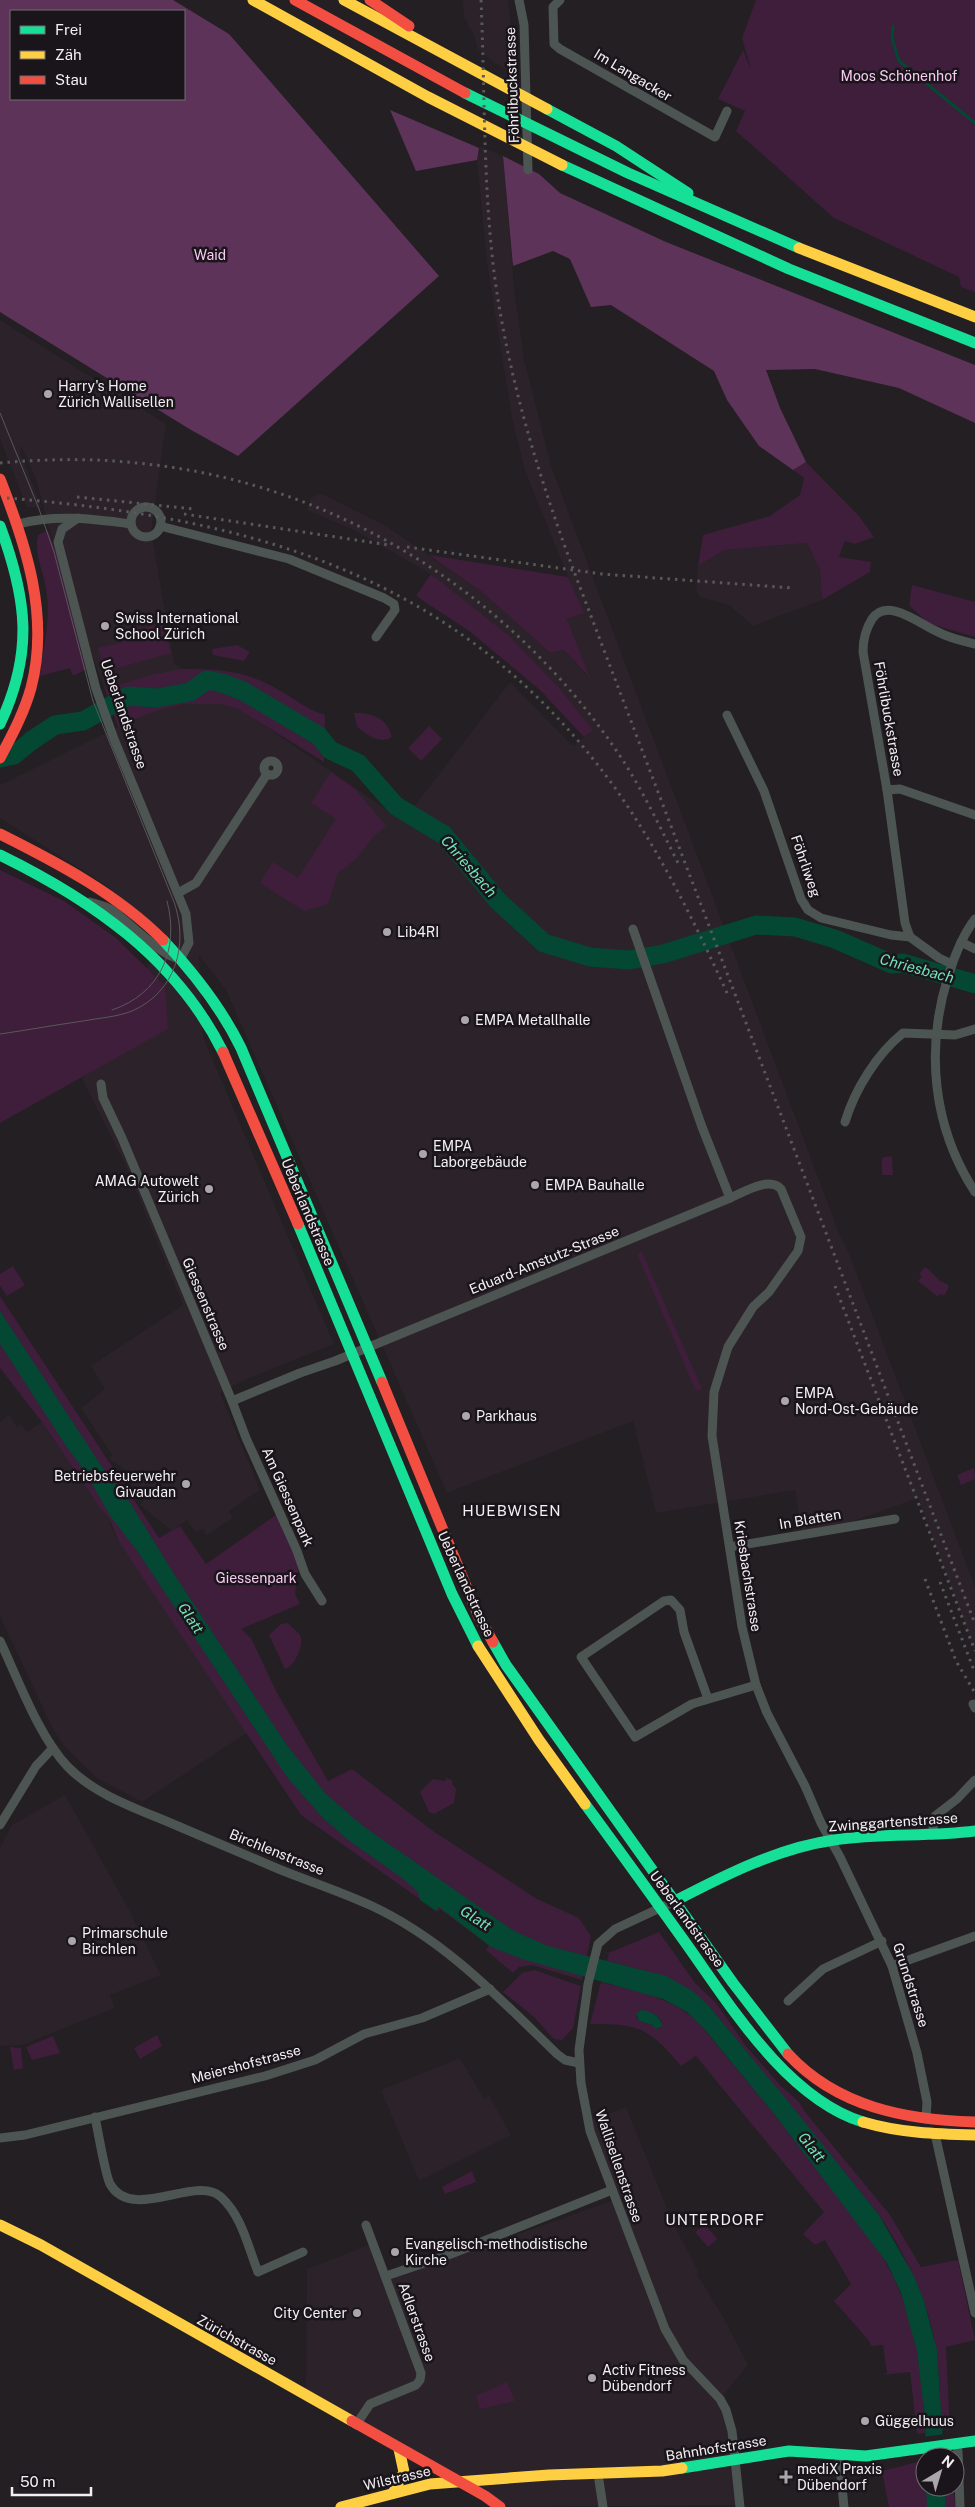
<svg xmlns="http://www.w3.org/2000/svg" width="975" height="2507" viewBox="0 0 975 2507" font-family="'Public Sans',sans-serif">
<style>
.built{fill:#2c222a}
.green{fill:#3e1e3b;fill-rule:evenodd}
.forest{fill:#5e3359;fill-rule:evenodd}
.water{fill:#044733}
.pier{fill:#231f22}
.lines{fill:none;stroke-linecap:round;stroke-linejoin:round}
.stream{stroke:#044733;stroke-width:3}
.river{stroke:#044733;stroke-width:19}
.street{stroke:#4c5551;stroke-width:9}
.fast{stroke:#16e098;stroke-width:11}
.slow{stroke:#ffcf43;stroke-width:11}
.jam{stroke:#f24e42;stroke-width:11}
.tram{stroke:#585959;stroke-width:1}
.rail{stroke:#585959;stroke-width:3;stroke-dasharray:2.5 5;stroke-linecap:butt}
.poi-dot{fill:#aaa6a9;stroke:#1a151a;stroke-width:2}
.labels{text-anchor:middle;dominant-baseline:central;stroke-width:5;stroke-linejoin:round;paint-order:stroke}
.street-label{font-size:14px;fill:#f3eff2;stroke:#1a151a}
.park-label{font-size:14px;fill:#f8caf2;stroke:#1a151a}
.poi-label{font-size:14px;fill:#f3eff2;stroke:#1a151a;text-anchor:start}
.water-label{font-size:15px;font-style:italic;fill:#70e4b7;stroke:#1a151a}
.neighbourhood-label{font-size:15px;letter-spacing:1px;fill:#f3eff2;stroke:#1a151a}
</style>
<rect width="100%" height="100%" fill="#231f22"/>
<g class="built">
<path d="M463,0H508L516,75L493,62L477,48L475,38L464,17Z"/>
<path d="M480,146L503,156L514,287L524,359L551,466L840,1236L849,1253L975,1587V1651L918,1498L803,1539L795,1490L656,1513L633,1421L447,1493L226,990L199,955L203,1037L334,1344L247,1379L220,1393L260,1490L229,1511L233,1518L207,1535L202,1529L196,1533L187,1520L172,1531L140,1505L143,1501L125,1474L127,1471L109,1459L112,1455L81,1408L105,1389L91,1366L183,1305L126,1166L82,1079L166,934L107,886L0,818V785L118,727L71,595L49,529L37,482L21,446L20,453L42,508L27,507L0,439V320L166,424L151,531L174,663L403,821L510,682L573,746L592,730L431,574L354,530L307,510L311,498L320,493L386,526L482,592L550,653L564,650L588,677L567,619L583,613L525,471L512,418L487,264L477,160Z"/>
<path d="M807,543L820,570L822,600L753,626L729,605L700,597L696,589L698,566L725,550Z"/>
<path d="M9,1415L17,1427L21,1424L27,1432L42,1422L100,1508L110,1519V1524L119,1542L248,1732L142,1802L97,1778L65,1747L53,1729L0,1616V1422Z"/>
<path d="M65,1795L127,1906L161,1975L110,1995L115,2008L22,2045L0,2046V1848L12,1825Z"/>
<path d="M460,2058L484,2099L489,2095L511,2135L419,2181L381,2090Z"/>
<path d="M626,2107L673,2223L699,2273L697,2274L722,2315L748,2365L720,2399L726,2410L736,2505L500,2507L302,2392L306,2385L307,2269L369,2245L384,2282L617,2199L590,2121Z"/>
</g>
<g class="green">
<path d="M756,0H975V292L961,287L959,277L834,218L736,131L745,111L718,99L743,50L751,70L742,38Z"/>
<path d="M806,462L859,516L874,537L855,544L845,541L839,557L871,562L870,572L822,600L820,570L807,543L725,550L698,566L703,535L770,516L800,495L804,478L793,470Z"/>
<path d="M48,530L62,568L87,669L73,676L70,668L40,676C43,650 50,622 47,596C46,576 33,554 38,535Z"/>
<path d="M429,555L568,577L584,613L567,619L590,678L564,650L550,653L482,592Z"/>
<path d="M431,574L509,636L559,688L593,730L584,737L540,690L469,631L416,596Z"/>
<path d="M912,585L975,602V637L928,623L909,605Z"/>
<path d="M164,625L171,653L104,672L98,648L139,638L137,628Z"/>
<path d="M237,645L250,652L244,661L213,655L212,649Z"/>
<path d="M182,669C218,669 245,670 277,689C294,698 306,709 325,715L324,762L238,709L221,704H183L150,713L118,726L105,689L151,675Z"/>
<path d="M354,713C373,713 387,718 392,737C379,745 368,735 357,727Z"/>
<path d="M429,726L442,739L421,761L408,748Z"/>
<path d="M331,772L355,789L386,826L373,837L356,859L338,873L328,904L304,911L260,883L273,862L298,878L336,819L311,803Z"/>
<path d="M0,870L64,901L116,938L165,986L168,1029L0,1123Z"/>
<path d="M890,1156L892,1157L893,1175H882V1158Z"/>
<path d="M642,1252L702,1389L696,1391L637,1254Z"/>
<path d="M13,1266L25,1285L7,1296L0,1286V1274Z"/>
<path d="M924,1268H927L940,1281L947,1284L949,1287L944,1296L940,1294L938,1297L918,1281L922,1276L919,1274Z"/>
<path d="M0,1296L159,1538L180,1526L206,1564L276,1515L299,1566L295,1594L300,1604L241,1629L251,1638L276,1691L328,1781L352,1769L433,1831L537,1899L579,1918L591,1936L582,1980L532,1965L519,1967L513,1973L486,1950L489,1945L440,1909L438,1912L301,1815L119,1542L109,1518L100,1508L42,1422L0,1368Z"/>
<path d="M974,1468L975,1479L961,1485L957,1475Z"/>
<path d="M288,1623C291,1627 297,1631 300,1635C305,1644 295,1666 285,1669L269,1635L281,1624Z"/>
<path d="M447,1778L453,1781L452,1784L456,1789L454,1803L434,1814L429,1812L420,1792L433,1779L445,1781Z"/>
<path d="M659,1932L695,1983L716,2003L746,2046L780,2085L799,2102L805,2112L890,2215L921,2267L958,2260L975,2340L946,2347L950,2428L942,2430C940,2403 940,2375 936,2349C929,2302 906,2255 879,2215L709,2006C674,1975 651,1973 607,1961L609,1954H606Z"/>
<path d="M534,1970L581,1986L573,2028L562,2040L554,2039L534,2017L503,1992L522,1973Z"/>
<path d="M601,1982C636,1991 669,1996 697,2021L775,2115L874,2243C912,2298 924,2368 925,2433L917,2434L910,2372L883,2375L887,2373L883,2345L871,2346L870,2342L834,2301L851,2284L825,2240L815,2245L803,2234L824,2212L696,2056L681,2066C648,2027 639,2024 590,2024ZM640,2011C649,2011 658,2015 662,2022L660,2028L657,2029L652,2025L639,2021L636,2016Z"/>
<path d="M157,2035L162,2046L140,2059L134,2048Z"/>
<path d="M53,2036L60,2053L32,2060L26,2047Z"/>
<path d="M10,2047L21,2048L23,2068L14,2070Z"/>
<path d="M472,2171L476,2182L445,2194L442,2187Z"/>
<path d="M705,2224L717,2239L708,2247L695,2232Z"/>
<path d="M507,2382L515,2401L480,2409L476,2396Z"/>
<path d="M925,2460V2487H954L955,2507H889L882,2471Z"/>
</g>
<g class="forest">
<path d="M0,0H173L229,34L439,276L238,456L191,430L8,317L0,312ZM184,11V99H11V11Z"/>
<path d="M390,110L479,148L477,160L416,171Z"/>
<path d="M503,156L539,174L560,193L666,242L975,365V423L899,388L815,369L766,370L780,408L806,462L793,470L759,446L727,400L714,371L611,305L591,307L570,259L553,251L513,266Z"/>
</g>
<g class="water">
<path d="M0,1311L106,1473L129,1501L174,1574L286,1744L326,1794L363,1826L514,1931L548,1946L666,1976L693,1991L709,2006L791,2105L879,2215L914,2276L924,2301L937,2350L944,2457H926L925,2417L917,2351L901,2293L887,2263L775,2115L705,2030L687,2012L663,1999L522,1959L491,1947L439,1907L436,1911L420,1900L418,1892L402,1878L348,1840L322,1817L287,1777L138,1552L111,1517L84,1470L66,1446L0,1344Z"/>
<path d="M641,2010C650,2011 659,2015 662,2024L661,2027L656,2029L652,2025L639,2021L636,2014Z"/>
<path d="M926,2487H945V2507H927Z"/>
</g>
<path class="pier" d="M945,2434L946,2456L925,2457L924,2459L923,2437Z"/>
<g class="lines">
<path class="stream" d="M893,26L892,38L899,61L975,123"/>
<path class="river" d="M0,758L14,755L31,741L55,725L83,721L128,696L157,698L190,692L207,680L222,683L243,691L319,736L330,750L358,763L396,806L444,835L498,901L544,943L590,957L629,960L663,954L756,925L795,927L835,939L892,964L903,963L975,984"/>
<g class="street">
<path d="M519,0L524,25L528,170"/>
<path d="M560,0L553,7L554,44L560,49L715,137L727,111"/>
<circle cx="146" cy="522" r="15"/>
<path d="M78,518L62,529L58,542L96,689L114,739L186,914L189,943L181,958C168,963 126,919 112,910C106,906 97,904 90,902"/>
<path d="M18,524C56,514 93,519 131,524"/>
<path d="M160,526L289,559L384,598L394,604L395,610L376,637"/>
<path d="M727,715L764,791L801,899L808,910L821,918L891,935L910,937L939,958L952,964"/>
<circle cx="271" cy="768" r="7"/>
<path d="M887,790L900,789L975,815"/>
<path d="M178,893L196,883L267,774"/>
<path d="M975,919C962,936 954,957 948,977C925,1050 933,1128 975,1192"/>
<path d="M633,929L702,1127L730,1198"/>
<path d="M910,937L905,923L887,790L863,652C863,640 865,630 872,619C887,596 921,625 938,632C949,638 962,641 975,644"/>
<path d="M961,942L975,949"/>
<path d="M101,1084L103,1098L122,1138L232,1401L300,1373L335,1361L730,1198C744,1192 769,1176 781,1189L801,1237L798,1251L769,1292L753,1307L728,1347L714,1392L712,1436L742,1627L756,1685L767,1713L805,1786L821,1823L840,1857L892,1966L917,2053L927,2102L926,2119"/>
<path d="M845,1122C855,1089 877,1054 903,1033L955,1035L975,1029"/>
<path d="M232,1401L246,1438L297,1551L305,1574L322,1601"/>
<path d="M730,1547L895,1519"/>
<path d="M0,1641C18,1679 39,1737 68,1767C95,1795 138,1809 173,1824C209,1839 245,1855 281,1870C311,1882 342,1892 372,1906C445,1940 500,1999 557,2054L565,2060L579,2063"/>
<path d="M708,1699L684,1632L680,1610L671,1600L664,1601L581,1657L635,1737L692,1704L756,1685"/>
<path d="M973,1704L975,1708"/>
<path d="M0,1825L36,1766L53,1748"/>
<path d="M932,1835L935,1816L957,1799L975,1780"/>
<path d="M675,1901L615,1929L598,1944L588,1984L579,2050L581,2083L590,2131L665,2329L683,2360L720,2399L726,2410L732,2431L740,2507"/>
<path d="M892,1966L975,1936"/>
<path d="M788,2001L823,1969L882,1941"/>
<path d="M95,2117C98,2131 105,2174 110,2184C132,2223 196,2174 221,2197C242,2216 248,2247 258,2272L303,2252"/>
<path d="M935,2134L975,2313"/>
<path d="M0,2138L25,2135L265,2076L315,2060L364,2034L422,2018L490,1989"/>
<path d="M386,2276L451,2254L612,2190"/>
<path d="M356,2425L370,2404L416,2385L420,2380L421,2373L366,2225"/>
<path d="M956,2443L958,2451L960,2507"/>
<path d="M839,2456L844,2507"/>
<path d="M598,2474L603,2507"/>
</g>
<g class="fast">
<path d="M465,93L628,173L799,248"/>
<path d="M547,109L616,146L688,193"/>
<path d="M562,165L789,269L975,343"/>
<path d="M0,526C27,599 34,652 0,724"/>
<path d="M0,855C92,900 176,958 223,1052"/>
<path d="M163,940C194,973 221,1007 241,1048L382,1382"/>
<path d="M298,1224L452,1594L478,1646"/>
<path d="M493,1642L506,1665L733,1983L788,2054"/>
<path d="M585,1804C619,1850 652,1896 685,1942C730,2005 786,2098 863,2122"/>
<path d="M675,1901C725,1875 778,1848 834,1840C881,1833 928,1837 975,1831"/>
<path d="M682,2468L789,2451L866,2456L975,2441"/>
</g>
<g class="slow">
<path d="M253,0L428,97L562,165"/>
<path d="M344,0L547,109"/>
<path d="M799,248L975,317"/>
<path d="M478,1646L539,1740L585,1804"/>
<path d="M863,2122C900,2133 937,2134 975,2135"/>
<path d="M0,2225L41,2245L352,2421"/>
<path d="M393,2493L404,2472L399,2449"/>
<path d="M341,2507L430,2484L549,2475L662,2471L682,2468"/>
</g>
<g class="jam">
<path d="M295,0L465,93"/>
<path d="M370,0L409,26"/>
<path d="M0,479C26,545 50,616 31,688C24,713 12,735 0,758"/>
<path d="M0,834C58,863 117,894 163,940"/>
<path d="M223,1052L298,1224"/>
<path d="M382,1382L478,1615L493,1642"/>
<path d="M788,2054C837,2107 906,2120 975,2122"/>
<path d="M352,2421L485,2496L500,2507"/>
</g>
<g class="tram">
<path d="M0,413L39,509L54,552L93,701L174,902C189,944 176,992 132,1011C117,1017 99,1018 83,1021C55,1025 28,1030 0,1034"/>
<path d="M112,1010C160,994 180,950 167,901"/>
</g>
<g class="rail">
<path d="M481,0C485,91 483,182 494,272C508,379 540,481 578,582L975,1624"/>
<path d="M0,463C45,459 91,458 136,463C335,481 515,595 624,762C645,795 662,831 680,867"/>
<path d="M77,497L194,509"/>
<path d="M7,498C252,518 457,574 610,781C658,847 694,921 728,995"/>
<path d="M184,514L389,545"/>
<path d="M407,547L602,574L793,588"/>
<path d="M835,1286L975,1651"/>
<path d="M925,1579L956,1661L975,1693"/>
<path d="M940,1582L975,1673"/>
</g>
</g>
<g class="poi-dot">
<circle cx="48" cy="394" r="5"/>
<circle cx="105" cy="626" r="5"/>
<circle cx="387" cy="932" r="5"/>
<circle cx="465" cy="1020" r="5"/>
<circle cx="423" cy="1154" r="5"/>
<circle cx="535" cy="1185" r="5"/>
<circle cx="209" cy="1189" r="5"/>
<circle cx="785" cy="1401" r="5"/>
<circle cx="466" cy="1416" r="5"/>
<circle cx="186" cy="1484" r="5"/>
<circle cx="72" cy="1941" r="5"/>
<circle cx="395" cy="2252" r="5"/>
<circle cx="357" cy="2313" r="5"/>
<circle cx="592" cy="2378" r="5"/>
<circle cx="865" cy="2421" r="5"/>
<path d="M783.5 2469.5h5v5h5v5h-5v5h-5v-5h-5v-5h5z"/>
</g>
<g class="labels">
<g class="street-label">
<text transform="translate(633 75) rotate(31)">Im Langacker</text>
<text transform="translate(512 85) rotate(-92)">Föhrlibuckstrasse</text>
<text transform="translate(124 714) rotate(71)">Ueberlandstrasse</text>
<text transform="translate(889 719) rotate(80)">Föhrlibuckstrasse</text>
<text transform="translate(806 866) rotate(71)">Föhrliweg</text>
<text transform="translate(308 1212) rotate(67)">Ueberlandstrasse</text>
<text transform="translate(544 1260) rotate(-22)">Eduard-Amstutz-Strasse</text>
<text transform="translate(206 1304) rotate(67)">Giessenstrasse</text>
<text transform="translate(288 1497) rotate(66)">Am Giessenpark</text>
<text transform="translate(810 1519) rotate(-10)">In Blatten</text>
<text transform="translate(748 1576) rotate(81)">Kriesbachstrasse</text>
<text transform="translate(466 1584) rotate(65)">Ueberlandstrasse</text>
<text transform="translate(893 1822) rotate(-4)">Zwinggartenstrasse</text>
<text transform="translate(277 1852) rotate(22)">Birchlenstrasse</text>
<text transform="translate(687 1919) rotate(54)">Ueberlandstrasse</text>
<text transform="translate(911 1985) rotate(72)">Grundstrasse</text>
<text transform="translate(246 2064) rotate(-15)">Meiershofstrasse</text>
<text transform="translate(619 2166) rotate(71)">Wallisellenstrasse</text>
<text transform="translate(417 2322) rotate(70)">Adlerstrasse</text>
<text transform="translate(237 2340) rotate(29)">Zürichstrasse</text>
<text transform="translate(716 2448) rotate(-9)">Bahnhofstrasse</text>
<text transform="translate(397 2478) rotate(-13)">Wilstrasse</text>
</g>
<g class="park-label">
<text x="899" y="76">Moos Schönenhof</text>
<text x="210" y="255">Waid</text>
<text x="256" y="1578">Giessenpark</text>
</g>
<g class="poi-label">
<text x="58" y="386">Harry's Home<tspan x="58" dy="16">Zürich Wallisellen</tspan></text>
<text x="115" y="618">Swiss International<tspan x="115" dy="16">School Zürich</tspan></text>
<text x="397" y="932">Lib4RI</text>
<text x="475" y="1020">EMPA Metallhalle</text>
<text x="433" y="1146">EMPA<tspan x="433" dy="16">Laborgebäude</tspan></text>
<text x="199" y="1181" text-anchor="end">AMAG Autowelt<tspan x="199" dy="16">Zürich</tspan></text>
<text x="545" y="1185">EMPA Bauhalle</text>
<text x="795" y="1393">EMPA<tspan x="795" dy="16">Nord-Ost-Gebäude</tspan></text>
<text x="476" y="1416">Parkhaus</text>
<text x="176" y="1476" text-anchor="end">Betriebsfeuerwehr<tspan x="176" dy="16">Givaudan</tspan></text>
<text x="82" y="1933">Primarschule<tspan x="82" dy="16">Birchlen</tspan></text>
<text x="405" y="2244">Evangelisch-methodistische<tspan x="405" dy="16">Kirche</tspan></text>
<text x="347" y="2313" text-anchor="end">City Center</text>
<text x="602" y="2370">Activ Fitness<tspan x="602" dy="16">Dübendorf</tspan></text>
<text x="875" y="2421">Güggelhuus</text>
<text x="797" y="2469">mediX Praxis<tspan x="797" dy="16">Dübendorf</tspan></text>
</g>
<g class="water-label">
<text transform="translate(469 866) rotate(49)">Chriesbach</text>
<text transform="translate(917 968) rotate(15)">Chriesbach</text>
<text transform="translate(191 1618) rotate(56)">Glatt</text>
<text transform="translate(476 1918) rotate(33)">Glatt</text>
<text transform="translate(812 2147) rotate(51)">Glatt</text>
</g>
<g class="neighbourhood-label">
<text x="512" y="1510">HUEBWISEN</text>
<text x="715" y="2219">UNTERDORF</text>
</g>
</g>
<rect x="10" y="10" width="175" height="90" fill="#1a151a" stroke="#716c70"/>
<rect x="20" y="26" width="25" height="8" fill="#16e098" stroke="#716c70"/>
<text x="55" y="35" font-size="15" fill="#f3eff2">Frei</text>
<rect x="20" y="51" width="25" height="8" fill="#ffcf43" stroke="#716c70"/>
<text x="55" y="60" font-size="15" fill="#f3eff2">Zäh</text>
<rect x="20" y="76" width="25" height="8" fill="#f24e42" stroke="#716c70"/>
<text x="55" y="85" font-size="15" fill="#f3eff2">Stau</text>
<g transform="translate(940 2472) rotate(38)"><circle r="24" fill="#1a151a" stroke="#716c70"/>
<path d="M0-4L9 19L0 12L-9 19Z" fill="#aaa6a9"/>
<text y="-8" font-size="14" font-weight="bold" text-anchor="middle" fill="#f3eff2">N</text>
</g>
<path d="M12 2487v8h79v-8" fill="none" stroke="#f3eff2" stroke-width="2.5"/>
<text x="20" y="2487" font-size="15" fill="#f3eff2" stroke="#1a151a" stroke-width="4" paint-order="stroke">50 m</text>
</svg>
